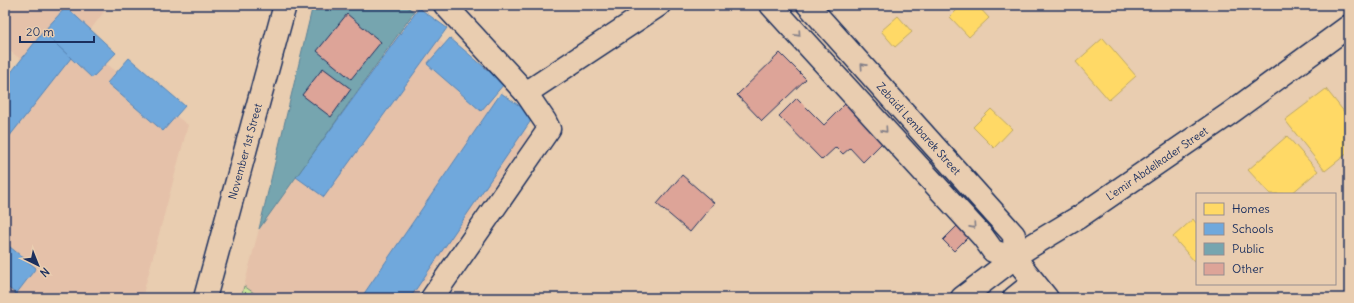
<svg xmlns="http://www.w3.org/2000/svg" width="1354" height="303" viewBox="0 0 1354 303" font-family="Delius,sans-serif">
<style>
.built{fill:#e5c1a9}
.green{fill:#cbe499;stroke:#738a7c}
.homes{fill:#ffd966;stroke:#bba664}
.schools{fill:#6fa8dc;stroke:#5684b6}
.public{fill:#76a5af;stroke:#5b8297}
.building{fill:#dda498;stroke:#1b2f5e}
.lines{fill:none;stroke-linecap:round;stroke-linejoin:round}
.street-casing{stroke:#1b2f5e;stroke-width:25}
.secondary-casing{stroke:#1b2f5e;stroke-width:25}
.street{stroke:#e9cdb0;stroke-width:22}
.secondary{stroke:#e9cdb0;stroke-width:22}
.oneway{stroke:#827e87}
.labels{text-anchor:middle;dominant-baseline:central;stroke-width:4;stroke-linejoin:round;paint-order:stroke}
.street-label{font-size:11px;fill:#1b2f5e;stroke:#e9cdb0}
</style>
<rect width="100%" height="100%" fill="#e9cdb0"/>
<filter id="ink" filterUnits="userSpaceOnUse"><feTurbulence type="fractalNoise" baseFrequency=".025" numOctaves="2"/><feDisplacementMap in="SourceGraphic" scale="8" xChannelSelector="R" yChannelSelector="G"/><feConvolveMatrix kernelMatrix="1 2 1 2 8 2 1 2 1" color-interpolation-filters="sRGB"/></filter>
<g filter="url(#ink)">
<g class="built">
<path d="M5,5H109L80,44L188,125L142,298H5V86L24,62L5,47Z"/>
<path d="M414,12L529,136L413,298H261L244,286L259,229Z"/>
</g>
<path class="green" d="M244,286L261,298H241Z"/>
<g class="homes">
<path d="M962,5H977L989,18L969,37L950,17Z"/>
<path d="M898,16L912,32L895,47L881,31Z"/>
<path d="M1103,38L1136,76L1109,100L1076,62Z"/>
<path d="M1326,89L1349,118V152L1325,171L1285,120Z"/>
<path d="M991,109L1012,129L994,148L973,127Z"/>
<path d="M1287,136L1318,171L1291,194H1270L1248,170Z"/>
<path d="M1193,219L1197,224V259L1194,261L1173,237Z"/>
</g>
<g class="schools">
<path d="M66,7L116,53L92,78L43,32Z"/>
<path d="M419,8L447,28L324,197L296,177Z"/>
<path d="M43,32L71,58L5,142V80Z"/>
<path d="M450,38L504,84L481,111L427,64Z"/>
<path d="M129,58L185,106L163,131L107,83Z"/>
<path d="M501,93L534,116L410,298H361Z"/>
<path d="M5,243L36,268L16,294L5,285Z"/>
</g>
<path class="public" d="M313,5H405L414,12L259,229Z"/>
<g class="building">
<path d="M347,14L381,42L351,79L317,51Z"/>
<path d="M780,53L806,79L762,121L737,95Z"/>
<path d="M323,68L351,89L331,117L302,95Z"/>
<path d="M797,98L824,125L848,101L886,139L863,162L850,148L843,154L836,147L822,160L779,116Z"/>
<path d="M682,175L714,203L690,232L657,204Z"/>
<path d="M959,224L970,235L954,251L943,240Z"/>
</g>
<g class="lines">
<g class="street-casing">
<g id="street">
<path d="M771,5L983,237L993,251L1015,258L1047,298"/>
<path id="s1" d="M808,5L1014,235L1015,258"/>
<path d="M526,93L659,5"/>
<path d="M432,298L549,129L545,121L526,93L445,5"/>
<path id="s2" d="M962,298L1026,249L1079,217L1229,114L1349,26"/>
<path d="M1014,298L1034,282"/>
</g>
</g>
<g class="secondary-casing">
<g id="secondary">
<path id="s3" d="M205,298L285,5"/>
</g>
</g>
<use href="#street" class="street"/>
<use href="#secondary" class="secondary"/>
</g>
<defs><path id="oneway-chevron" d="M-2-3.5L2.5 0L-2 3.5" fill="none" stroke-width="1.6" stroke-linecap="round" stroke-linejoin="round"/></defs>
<g class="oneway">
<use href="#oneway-chevron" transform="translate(798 34) rotate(48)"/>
<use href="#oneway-chevron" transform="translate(863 66) rotate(-132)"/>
<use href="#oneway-chevron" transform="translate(885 130) rotate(48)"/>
<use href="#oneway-chevron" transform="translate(973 226) rotate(48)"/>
</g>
</g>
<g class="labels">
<g class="street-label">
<text stroke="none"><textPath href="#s1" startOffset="166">Zebaidi Lembarek Street</textPath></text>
<text stroke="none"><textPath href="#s3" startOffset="152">November 1st Street</textPath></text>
<text stroke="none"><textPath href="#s2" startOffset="237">L'emir Abdelkader Street</textPath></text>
</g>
</g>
<rect width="1354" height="303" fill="none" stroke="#e9cdb0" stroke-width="20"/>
<rect x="10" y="10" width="1334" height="283" fill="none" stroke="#1b2f5e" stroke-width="1.5" filter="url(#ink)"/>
<rect x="1196" y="193" width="140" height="92" fill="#e9cdb0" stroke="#978e8f"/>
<rect x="1204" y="203" width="20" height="12" fill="#ffd966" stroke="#978e8f"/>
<text x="1232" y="213" font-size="12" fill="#1b2f5e">Homes</text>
<rect x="1204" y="223" width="20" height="12" fill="#6fa8dc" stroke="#978e8f"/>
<text x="1232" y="233" font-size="12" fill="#1b2f5e">Schools</text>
<rect x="1204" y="243" width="20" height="12" fill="#76a5af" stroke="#978e8f"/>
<text x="1232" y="253" font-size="12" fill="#1b2f5e">Public</text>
<rect x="1204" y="263" width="20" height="12" fill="#dda498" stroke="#978e8f"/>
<text x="1232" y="273" font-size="12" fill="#1b2f5e">Other</text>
<g transform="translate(38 265) rotate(137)" stroke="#e9cdb0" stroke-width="3" paint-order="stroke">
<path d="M0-3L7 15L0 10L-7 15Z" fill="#1b2f5e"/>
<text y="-6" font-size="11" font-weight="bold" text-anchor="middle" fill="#1b2f5e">N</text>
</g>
<path d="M20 36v6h74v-6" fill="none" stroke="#1b2f5e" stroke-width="2"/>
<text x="26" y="36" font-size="12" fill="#1b2f5e" stroke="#e9cdb0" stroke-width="3" paint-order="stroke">20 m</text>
</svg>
